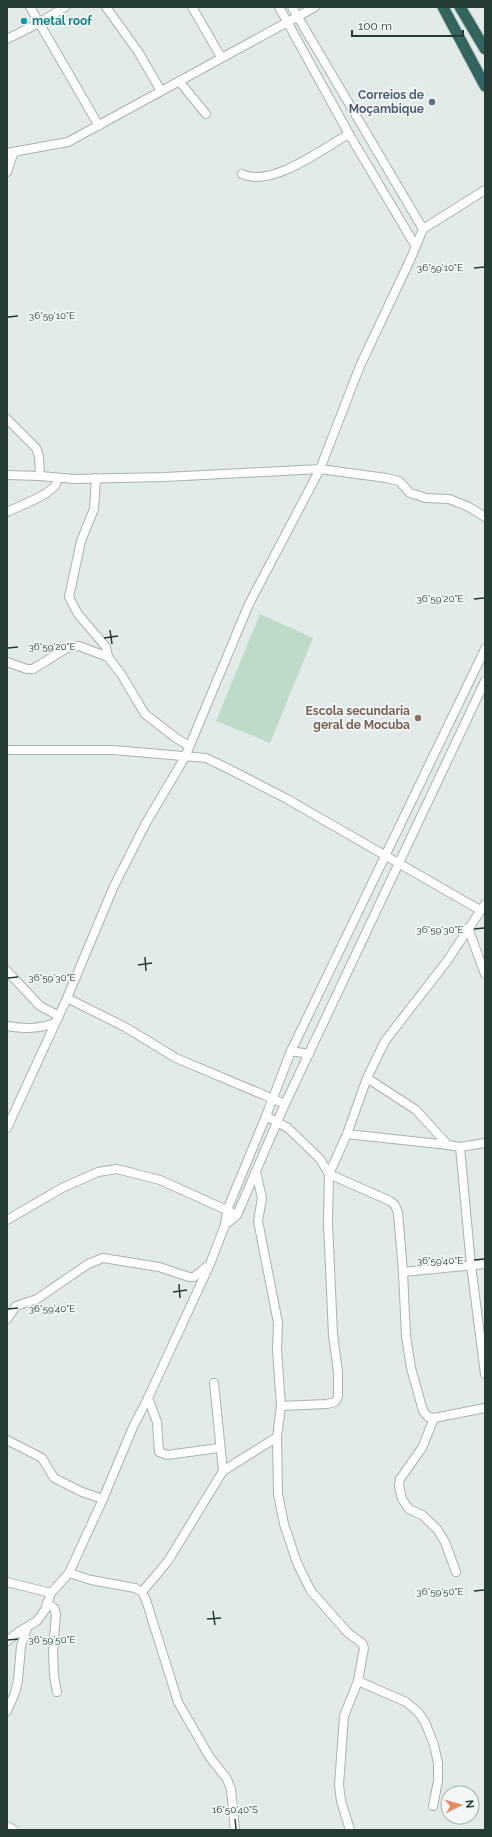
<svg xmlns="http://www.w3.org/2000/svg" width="492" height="1837" viewBox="0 0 492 1837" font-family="Raleway,sans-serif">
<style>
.green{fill:#bddbc7}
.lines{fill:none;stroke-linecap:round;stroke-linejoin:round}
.minor-casing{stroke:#a5b3af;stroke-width:10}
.highway-casing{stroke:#c2c8c7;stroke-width:13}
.minor{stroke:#fff;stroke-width:8}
.highway{stroke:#32655e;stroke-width:11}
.ticks{fill:none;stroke:#243b36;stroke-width:1.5}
.culture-dot{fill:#0f9aa8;stroke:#f3f8f6;stroke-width:1.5}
.service-dot{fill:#5c6f8a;stroke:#f3f8f6;stroke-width:1.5}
.education-dot{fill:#8d6e63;stroke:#f3f8f6;stroke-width:1.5}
.labels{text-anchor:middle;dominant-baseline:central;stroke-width:3.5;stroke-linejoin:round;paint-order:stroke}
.culture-label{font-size:12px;font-weight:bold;fill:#0d838f;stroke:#f3f8f6;text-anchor:start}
.service-label{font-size:12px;font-weight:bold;fill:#4e5e75;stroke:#f3f8f6;text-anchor:end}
.education-label{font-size:12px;font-weight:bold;fill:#785e54;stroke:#f3f8f6;text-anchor:end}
.ticks-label{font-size:10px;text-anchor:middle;fill:#243b36;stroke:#f3f8f6;stroke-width:3.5;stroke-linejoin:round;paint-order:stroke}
</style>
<rect width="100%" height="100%" fill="#e2ebe8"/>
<path class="green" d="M260,614L313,638L270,743L216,721Z"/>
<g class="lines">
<g class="minor-casing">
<g id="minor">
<path d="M30,7L99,126"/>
<path d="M106,7L139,53L161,91"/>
<path d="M192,7L221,57"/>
<path d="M279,7L349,134L415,245"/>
<path d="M292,7L423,229"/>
<path d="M7,39L39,23L65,7"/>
<path d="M179,81L206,114"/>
<path d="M7,153L68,142L315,7"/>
<path d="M7,172L13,154L15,153"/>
<path d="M242,174C272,188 322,149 349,134"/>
<path d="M7,419L36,448L39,456L40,476"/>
<path d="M7,475L40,476L74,479L165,477L320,469L386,478L399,481L410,493L426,498L449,499L469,507L485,517"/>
<path d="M96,478L94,509L81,541L69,597L78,614L106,647L108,657L121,674L145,714L176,738L189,746"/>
<path d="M7,512C17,507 52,494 56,484C57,482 57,480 57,478"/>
<path d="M7,662L27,669H33L67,648L79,646L108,657"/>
<path d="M7,750H113L206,758L229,769L287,799L480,910"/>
<path d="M485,904L447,961L385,1041L367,1078L416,1110L448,1145L460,1147L471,1265L485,1374"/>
<path d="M468,928L485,974"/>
<path d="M7,971L40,1006L59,1016"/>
<path d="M67,998L125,1027L176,1058L285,1104"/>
<path d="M7,1026C25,1029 38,1029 55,1023"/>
<path d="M291,1051L309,1054"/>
<path d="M367,1078L347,1134L329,1174L390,1201L395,1205L398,1213L403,1272L485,1264"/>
<path d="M266,1116L288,1128L320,1159L329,1174L328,1223L333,1335L338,1372V1397L335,1402L327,1404L281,1406"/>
<path d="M7,1128L67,998L114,886L146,823L185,757L249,604L320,469L360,366L411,258L423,229L485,190"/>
<path d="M347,1134L448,1145"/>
<path d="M460,1147L485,1143"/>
<path d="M256,1172L262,1198L258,1221L278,1323L277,1350L281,1406L277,1437"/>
<path d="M7,1220L62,1188L98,1172L117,1169L160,1180L231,1212"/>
<path d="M225,1225L237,1215L285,1104L485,681"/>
<path d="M403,1272L406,1336L411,1368L423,1411L428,1417L434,1418L485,1408"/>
<path d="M7,1319L16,1306L37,1299L88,1264L103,1258L159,1267L189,1277H194L206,1267"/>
<path d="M214,1383L223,1471"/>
<path d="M148,1398L157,1422L159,1452L167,1455L219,1448"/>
<path d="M434,1418L422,1448L400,1479L399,1486L402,1499L409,1509L422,1515L437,1529L445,1542L456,1572"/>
<path d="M7,1440L42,1458L54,1478L82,1492L103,1499"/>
<path d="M69,1573L91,1580L135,1588L142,1592L146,1600L178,1702L209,1756L227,1779L231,1789L235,1830"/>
<path d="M7,1582L51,1593"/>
<path d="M142,1592L168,1561L223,1471L277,1437L278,1494L284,1524L297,1563L311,1591L348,1633L362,1643L364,1648L358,1681L344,1716L339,1785L341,1801L350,1830"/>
<path d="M47,1603L54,1608L56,1614L53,1652L54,1676L57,1692"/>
<path d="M7,1641L20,1631L37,1621L45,1610L51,1593L69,1573L103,1499L133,1427L148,1398L210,1264L225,1225L227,1210L266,1116L291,1051L485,649"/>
<path d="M358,1681L406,1702L418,1712L425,1722L434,1745L438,1763V1781L433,1806"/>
<path d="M7,1711L15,1693L18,1680L21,1646L27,1628"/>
<path d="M7,1826L14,1830"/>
</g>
</g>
<g class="highway-casing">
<g id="highway">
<path d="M443,7L485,86"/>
<path d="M460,7L485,49"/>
</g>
</g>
<use href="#minor" class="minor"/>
<use href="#highway" class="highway"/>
</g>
<path class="ticks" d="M474,268L484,267M8,317L18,316M474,599L484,598M110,630L112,644M104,638L118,636M8,648L18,647M474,929L484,928M145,957L146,971M138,965L152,963M8,978L18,977M474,1260L484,1259M179,1284L180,1298M173,1292L187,1290M8,1309L18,1308M474,1591L484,1590M213,1611L215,1625M207,1619L221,1618M8,1640L18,1639M235,1819L236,1829"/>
<circle class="culture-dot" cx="24" cy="21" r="4"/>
<circle class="service-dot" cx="432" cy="102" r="4"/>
<circle class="education-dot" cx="418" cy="718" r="4"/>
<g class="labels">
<g class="culture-label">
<text x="32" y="21">metal roof</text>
</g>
<g class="service-label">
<text x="424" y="95">Correios de<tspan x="424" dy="14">Moçambique</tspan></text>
</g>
<g class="education-label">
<text x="410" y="711">Escola secundaria<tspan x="410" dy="14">geral de Mocuba</tspan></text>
</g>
</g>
<g class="ticks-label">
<text x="440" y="271">36°59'10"E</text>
<text x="52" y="319">36°59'10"E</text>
<text x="440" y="602">36°59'20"E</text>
<text x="52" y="650">36°59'20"E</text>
<text x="440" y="933">36°59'30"E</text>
<text x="52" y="981">36°59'30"E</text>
<text x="440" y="1264">36°59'40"E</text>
<text x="52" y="1312">36°59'40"E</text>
<text x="440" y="1595">36°59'50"E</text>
<text x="52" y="1643">36°59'50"E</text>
<text x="235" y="1813">16°50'40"S</text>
</g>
<rect width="492" height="1837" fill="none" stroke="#243b36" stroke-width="16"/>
<g transform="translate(460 1805) rotate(84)"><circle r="19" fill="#f3f8f6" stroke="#a0aca9"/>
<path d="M0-3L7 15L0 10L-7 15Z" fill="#e78d65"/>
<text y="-6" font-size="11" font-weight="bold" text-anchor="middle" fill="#243b36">N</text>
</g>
<path d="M352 30v6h111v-6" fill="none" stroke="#243b36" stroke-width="2"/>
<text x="358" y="30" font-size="12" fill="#243b36" stroke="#f3f8f6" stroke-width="3" paint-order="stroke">100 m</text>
</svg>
